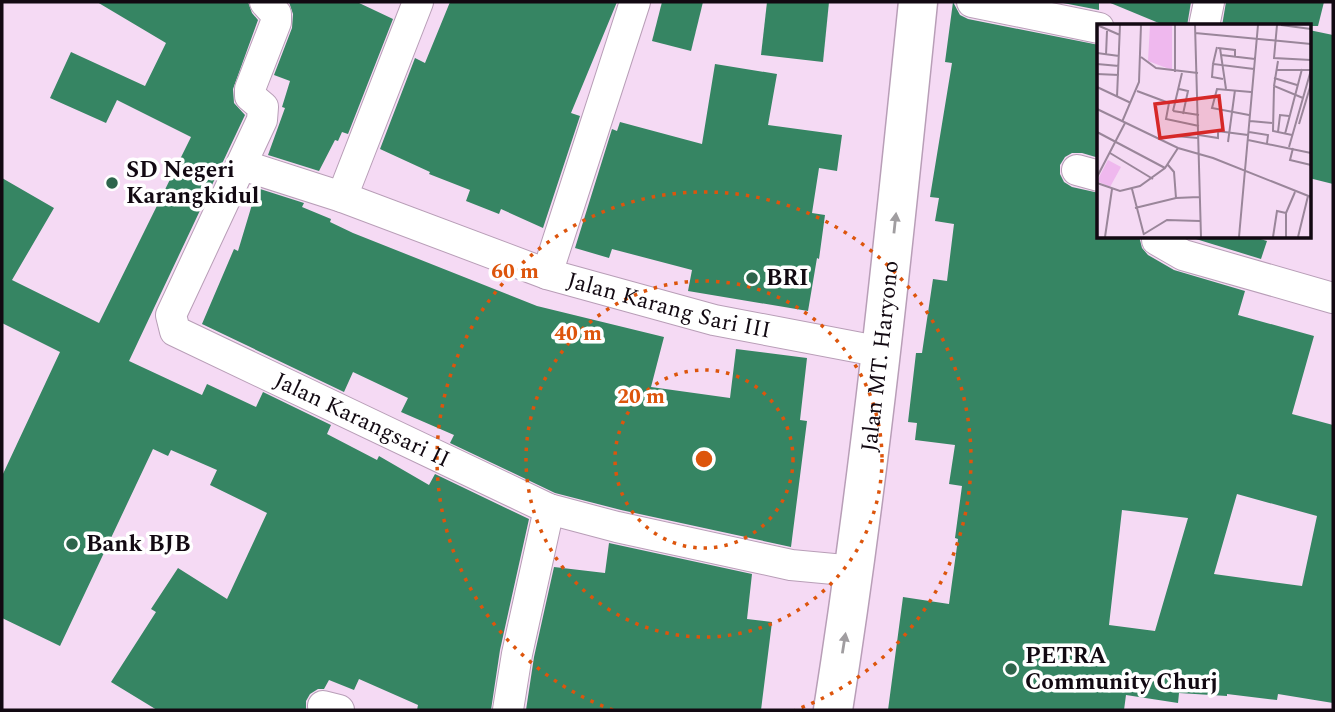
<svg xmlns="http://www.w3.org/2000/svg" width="1335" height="712" viewBox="0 0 1335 712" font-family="Spectral,serif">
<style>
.building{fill:#368563;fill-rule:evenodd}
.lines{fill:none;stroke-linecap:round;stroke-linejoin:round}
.minor-casing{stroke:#b89eb7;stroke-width:32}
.primary-casing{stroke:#b89eb7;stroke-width:41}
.minor{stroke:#fff;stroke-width:30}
.primary{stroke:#fff;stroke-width:38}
.oneway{fill:#a09da0}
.ring{fill:none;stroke:#dd550c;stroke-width:3.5;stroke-dasharray:3.5 7}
.poi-dot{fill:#2e654c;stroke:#fff;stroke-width:2.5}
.labels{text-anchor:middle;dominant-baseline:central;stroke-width:7;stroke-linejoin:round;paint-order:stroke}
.poi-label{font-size:23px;font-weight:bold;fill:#120912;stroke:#fff;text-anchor:start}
.street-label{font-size:23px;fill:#120912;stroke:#fff}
.inset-road{fill:none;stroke:#9a869a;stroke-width:2}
.view{fill:#d62828;fill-opacity:0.15;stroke:#d62828;stroke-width:3.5}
.inset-edge{fill:none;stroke:#120912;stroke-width:3.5}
.centre{fill:#dd550c;stroke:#fff;stroke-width:3.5}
.ring-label{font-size:21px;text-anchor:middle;font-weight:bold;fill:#dd550c;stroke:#fff;stroke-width:7;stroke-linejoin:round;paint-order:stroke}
</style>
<rect width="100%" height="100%" fill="#f5daf4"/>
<g class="building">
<path d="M97,2H248L252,13L258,20L233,89L234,103L245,115L129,361L202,395L207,384L256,407L263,392L331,425L327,434L377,460L379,456L429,485L435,474L529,519L500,650L491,710H417L418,705L359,679L354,690L329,680L324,689H318L310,694L306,701V710H157L111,682L156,612L151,609L178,568L227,599L267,513L210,485L217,470L171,450L168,456L153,449L60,646L2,618V476L60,352L2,323V178L54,208L12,280L99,323L191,137L117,100L106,123L50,98L71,52L145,86L166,43Z"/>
<path d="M289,2H357L393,19L348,134L342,132L338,141L335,140L319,171L268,155L285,108L282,107L290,81L274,75L292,28L293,14Z"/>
<path d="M450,2H617L571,113L580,116L543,228L501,209L499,214L466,201L470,190L429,174L430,172L380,149L415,58L425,63Z"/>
<path d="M662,2H703L691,51L652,41Z"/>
<path d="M767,2H829L823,62L761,55Z"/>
<path d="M953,2L960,15L968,19L1099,45V158L1082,153H1072L1065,157L1060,165V174L1064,182L1072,187L1099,193V236H1139L1142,248L1148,255L1174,270L1245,291L1238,315L1314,336L1292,414L1333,425V703L1278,694L1277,700L1227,694V696L1179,693L1178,703L1126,695L1124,710H888L903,597L949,604L958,539L955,538L962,486L949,484L955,445L915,440L917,423L908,422L916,353H922L933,279L947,281L954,224L935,221L939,198L930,197L952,63L945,62ZM1237,494L1317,516L1302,586L1214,574ZM1122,510L1188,518L1155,631L1109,625Z"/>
<path d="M1058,2H1099V10Z"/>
<path d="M1108,2H1191L1187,26H1166Z"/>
<path d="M1226,2H1324L1318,26H1222Z"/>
<path d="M1309,30L1333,35V184L1309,178Z"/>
<path d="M715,64L777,74L768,125L842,135L837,171L819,168L812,213L825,215L819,259L817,258L808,311L688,291L692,270L612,249L609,258L575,248L612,129L617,131L620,122L702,144Z"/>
<path d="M257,188L304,203L302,207L331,219L330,222L353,233L537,306L664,337L651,387L730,398L736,349L807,358L800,420L807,421L791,547L621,510L555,493L450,443L454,435L401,412L408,398L353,372L344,392L202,324L234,249L238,251Z"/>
<path d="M1186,236H1251L1267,241L1261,259Z"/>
<path d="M609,543L752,574L747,619L772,622L761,710H526L534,657L554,567L605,573Z"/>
</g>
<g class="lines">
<g class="minor-casing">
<g id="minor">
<path id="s1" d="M265,2L276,14V22L250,89V96L263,107L262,120L171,315L175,331L549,509L617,527L791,565L855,571"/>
<path d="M972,2L1099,28"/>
<path d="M1204,26L1209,2"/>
<path id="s2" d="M242,165L342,197L547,274L714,320L882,352"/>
<path d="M1077,170L1099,176"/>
<path d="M342,197L418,2"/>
<path d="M1157,236V240L1183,255L1333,298"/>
<path d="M547,274L635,2"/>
<path d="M323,706L339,710"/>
<path d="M508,710L517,654L549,509"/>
</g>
</g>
<g class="primary-casing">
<g id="primary">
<path id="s3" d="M833,710C870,475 894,239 918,2"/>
</g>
</g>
<use href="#minor" class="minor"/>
<use href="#primary" class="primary"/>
</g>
<defs><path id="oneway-solid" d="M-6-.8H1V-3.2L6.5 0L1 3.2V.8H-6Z" transform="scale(1.75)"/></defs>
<g class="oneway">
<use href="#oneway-solid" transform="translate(895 223) rotate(-84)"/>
<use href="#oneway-solid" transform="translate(844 643) rotate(-81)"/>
</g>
<g class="ring">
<circle cx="704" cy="459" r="89"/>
<circle cx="704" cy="459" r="178"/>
<path d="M613 710A267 267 0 1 1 795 710"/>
</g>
<g class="poi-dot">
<circle cx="112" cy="183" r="7"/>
<circle cx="752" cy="278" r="7"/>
<circle cx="72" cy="544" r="7"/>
<circle cx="1011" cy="669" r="7"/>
</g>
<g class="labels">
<g class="poi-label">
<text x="126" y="170">SD Negeri<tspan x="126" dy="26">Karangkidul</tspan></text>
<text x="766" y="278">BRI</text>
<text x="86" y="544">Bank BJB</text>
<text x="1025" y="656">PETRA<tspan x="1025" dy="26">Community Churj</tspan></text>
</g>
<g class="street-label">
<text stroke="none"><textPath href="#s2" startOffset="450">Jalan Karang Sari III</textPath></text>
<text stroke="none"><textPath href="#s3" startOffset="357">Jalan MT. Haryono</textPath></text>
<text stroke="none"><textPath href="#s1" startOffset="572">Jalan Karangsari II</textPath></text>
</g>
</g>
<g transform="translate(1097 24)">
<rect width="214" height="214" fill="#f5daf4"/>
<path d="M53,1H75V46L51,37ZM11,136L24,143L13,163L0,157Z" fill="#efb8ee"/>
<path class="inset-road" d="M0,1L23,11M78,1V48M98,1L104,213M180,1L177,34L214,36M184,1L214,5M98,9L214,20M120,23L116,40L157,45M121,24L138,26V33M123,24L129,65M0,29L22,32M9,31L10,7M124,31L158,35M44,33L59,44L101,49M181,37L177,62L206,74M0,40L22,42M116,40L115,53L126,55M179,46H214M0,50L22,51M177,54L200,61M0,63L34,79M177,63L176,107L195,111M82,65L91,67L86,90M40,67L72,79L69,95L102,102M20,73L23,1M0,85L81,124L116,134L214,173M76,87L85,49M76,87L102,91M152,91L115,84L120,65L154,68M153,97L175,99M25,98L42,58L44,1M202,100L214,60M120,107L151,111M0,108L68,144M152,108L171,111L170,119M181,108L183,91L192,92M188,110L205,45M102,111L121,114V107M78,112L101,114M151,116L214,129M131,118L138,66M192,123L214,46M196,124L193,136L214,141M13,129L56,155M71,141L77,148L79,174M0,153L28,99M0,159L23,167L43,162L68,144L81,124M35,165L47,211M38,184L79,174L102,173M47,210L70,196L103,197M8,213L15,165M142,213L161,1M176,213L180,187L189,189M189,213V189L198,168M201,213L211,172"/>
<path class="view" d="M122,72L126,106L63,114L58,80Z"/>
<rect width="214" height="214" class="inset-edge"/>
</g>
<circle cx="704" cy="459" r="10" class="centre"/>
<g class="ring-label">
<text x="515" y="278">60 m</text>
<text x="578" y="340">40 m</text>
<text x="641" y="403">20 m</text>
</g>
<rect width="1335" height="712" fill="none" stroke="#120912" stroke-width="7"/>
</svg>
